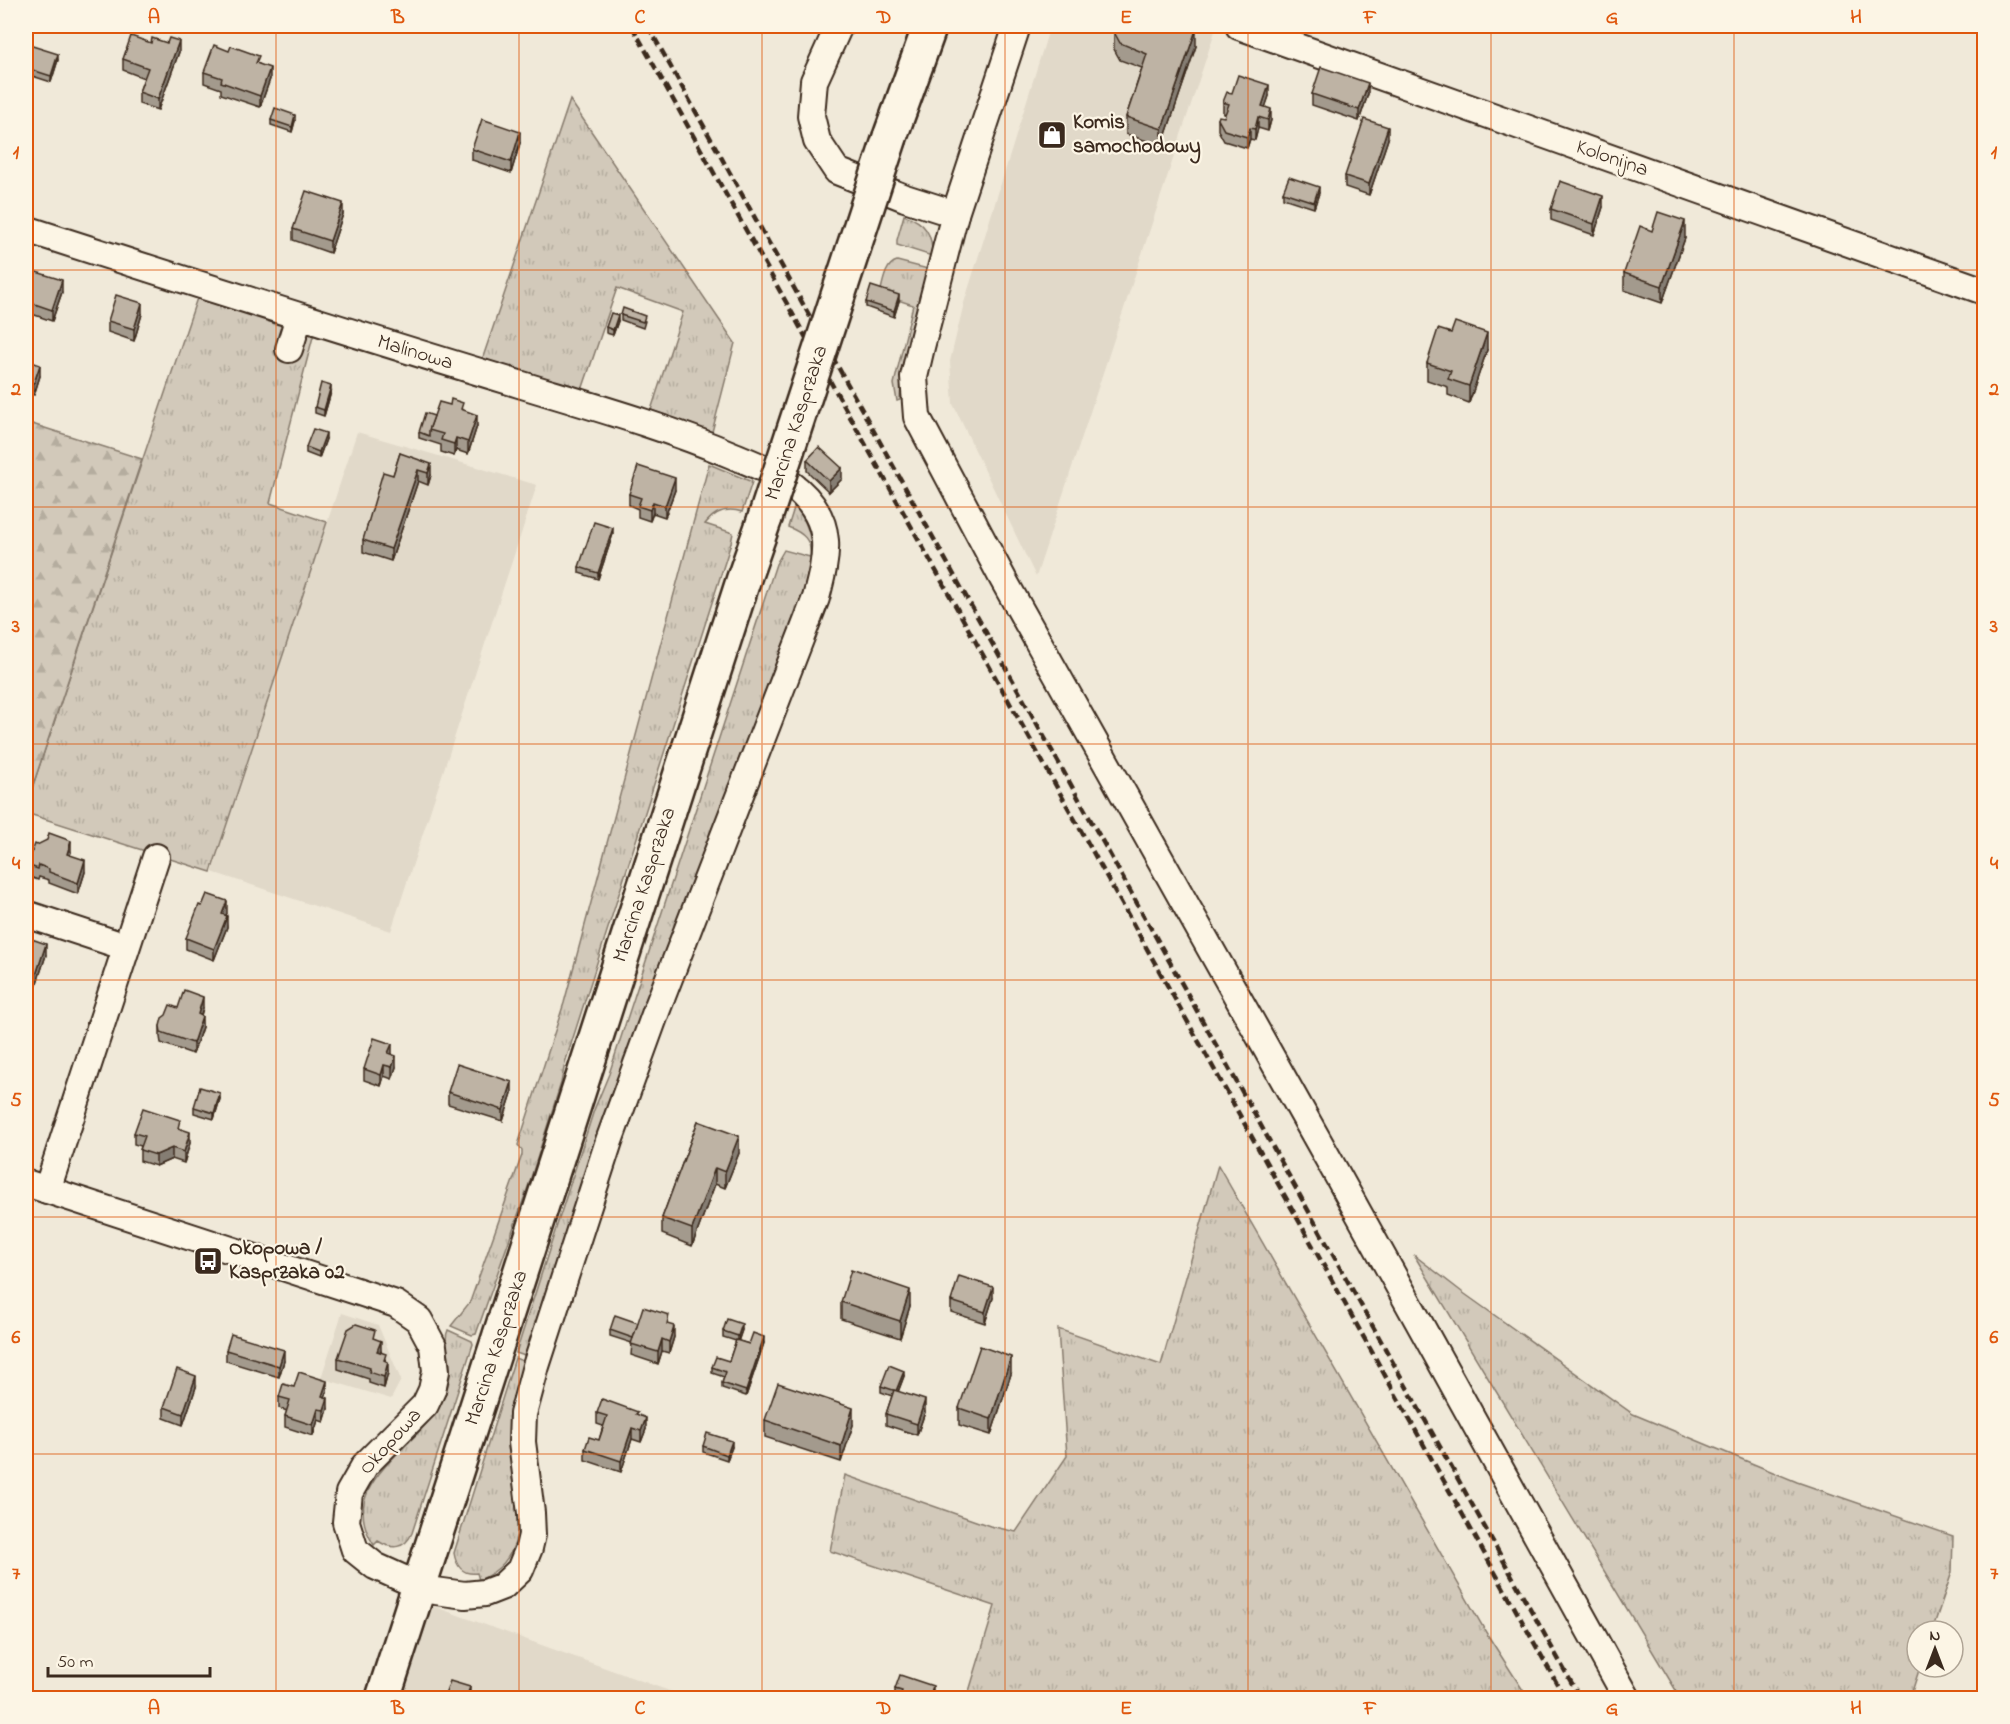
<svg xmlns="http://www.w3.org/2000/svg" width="2010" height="1724" viewBox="0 0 2010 1724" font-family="'Indie Flower',sans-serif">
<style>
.built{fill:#e1d9c9}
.grass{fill:url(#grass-tufts);stroke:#867a6c;stroke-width:1.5}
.forest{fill:url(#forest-firs);stroke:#867a6c;stroke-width:1.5}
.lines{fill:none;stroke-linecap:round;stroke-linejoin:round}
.street-casing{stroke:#3b2a1e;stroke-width:30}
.primary-casing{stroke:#3b2a1e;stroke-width:38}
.street{stroke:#fcf5e5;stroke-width:26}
.primary{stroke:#fcf5e5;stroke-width:33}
.rail{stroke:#3b2a1e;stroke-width:4.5;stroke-dasharray:9 4.5;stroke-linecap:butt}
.primary-bridge-casing{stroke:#3b2a1e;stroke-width:38;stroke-linecap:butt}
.primary-bridge{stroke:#fcf5e5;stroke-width:33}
.wall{fill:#a39a8d;stroke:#3b2a1e;stroke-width:1.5}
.shaded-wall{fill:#857d73;stroke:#3b2a1e;stroke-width:1.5}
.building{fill:#beb3a4;stroke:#3b2a1e;stroke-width:1.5}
.grid{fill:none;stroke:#df570d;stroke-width:1.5;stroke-opacity:0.55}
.labels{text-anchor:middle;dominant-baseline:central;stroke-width:4.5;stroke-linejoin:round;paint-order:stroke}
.poi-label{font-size:21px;font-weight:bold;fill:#3b2a1e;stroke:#fcf5e5;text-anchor:start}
.street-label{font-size:21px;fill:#3b2a1e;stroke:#fcf5e5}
.neatline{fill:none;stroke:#df570d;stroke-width:2}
.grid-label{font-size:20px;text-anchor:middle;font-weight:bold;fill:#df570d}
</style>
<defs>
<pattern id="grass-tufts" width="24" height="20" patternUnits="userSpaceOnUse" patternTransform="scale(1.5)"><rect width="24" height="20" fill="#d2c9ba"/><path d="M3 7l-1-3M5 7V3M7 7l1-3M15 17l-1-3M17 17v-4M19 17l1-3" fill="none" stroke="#b5ad9f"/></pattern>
<pattern id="forest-firs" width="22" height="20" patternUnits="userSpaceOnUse" patternTransform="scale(1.5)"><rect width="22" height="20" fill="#d2c9ba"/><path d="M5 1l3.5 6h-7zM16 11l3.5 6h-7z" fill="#b5ad9f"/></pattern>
</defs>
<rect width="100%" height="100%" fill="#f0e9d9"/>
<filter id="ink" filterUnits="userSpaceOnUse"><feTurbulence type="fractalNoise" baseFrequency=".0167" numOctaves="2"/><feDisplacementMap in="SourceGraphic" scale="12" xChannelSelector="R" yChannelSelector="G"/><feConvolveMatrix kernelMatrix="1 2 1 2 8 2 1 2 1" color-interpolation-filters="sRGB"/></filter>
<g filter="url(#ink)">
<g class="built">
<path d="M1050,26H1200L1215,31L1036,577L953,404L950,361L964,303Z"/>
<path d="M357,432L537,485L391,931L212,872Z"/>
<path d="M342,1313L378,1325L401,1380L391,1399L321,1378Z"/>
<path d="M416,1600L689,1698H383Z"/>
</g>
<g class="grass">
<path d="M570,100L735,343L712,432L651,410L683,312L617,288L582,390L482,360Z"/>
<path d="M904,215C925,222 933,234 932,256L897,245V240Z"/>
<path d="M897,261L928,269L902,368L900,400L897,401L894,384L913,305L880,294C883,283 885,264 897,261Z"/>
<path d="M199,292L315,329L270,503L327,522L211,872L26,813V806Z"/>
<path d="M709,464L752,482L742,512C727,507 715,511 705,524L733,533L731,543L565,1063L561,1083L529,1184L476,1334L472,1335L451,1326L470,1302L522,1155V1150L518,1145L564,1003Z"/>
<path d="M795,505C813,530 813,548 811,577L528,1357L516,1353L594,1110L609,1074L776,564L784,550L810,557C812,540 803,533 788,527Z"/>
<path d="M1218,1165L1487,1634L1528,1698H967L995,1606L830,1551L845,1475L990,1526L1016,1532L1067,1456L1058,1329L1161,1365Z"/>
<path d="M1414,1255L1462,1292L1633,1414L1797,1482L1953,1536L1952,1572L1932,1631H1917V1667H1920L1910,1698H1678L1680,1697Z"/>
<path d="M448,1330L472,1341L473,1344L412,1533C405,1549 392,1550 378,1541L374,1545C332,1481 423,1448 444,1397C448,1387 451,1376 450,1366C450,1355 443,1340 448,1330Z"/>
<path d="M515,1358L525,1362L517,1536C511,1558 500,1571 479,1580L477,1573C463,1575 456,1566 454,1553Z"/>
</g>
<path class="forest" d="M26,422L142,459L26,806Z"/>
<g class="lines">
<g class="street-casing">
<g id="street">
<path d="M839,26L814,81L811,116L817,141L837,171L905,198L955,214"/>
<path d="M1017,26L955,214L921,347L914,377L917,417L1003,579L1339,1178L1627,1698"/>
<path d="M1239,26L1984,291"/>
<path d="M26,229C190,282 354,334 519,384C591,406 663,426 732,455C756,465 779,473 798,490C835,523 827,556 816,598L657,1009L609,1141L536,1366L523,1414L522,1442L531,1513L532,1535L529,1548L520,1570L503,1586L485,1593L465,1595L428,1590L375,1566L355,1550L346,1522L349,1493L365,1465L425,1405L432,1390L436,1371L433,1346L419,1320L396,1304L26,1183"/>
<path d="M289,349L299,317"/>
<path d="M26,914L126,947"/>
<path d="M47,1190L156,857"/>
</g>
</g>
<g class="primary-casing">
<g id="primary">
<path d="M890,137L930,26"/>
<path d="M383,1698L743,581L765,518"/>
</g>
</g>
<use href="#street" class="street"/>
<use href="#primary" class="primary"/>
<g class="rail">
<path d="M632,26L1565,1698"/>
<path d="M648,26L1580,1698"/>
</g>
<g class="primary-bridge-casing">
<path id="primary-bridge" d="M765,518L890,137"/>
</g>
<use href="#primary-bridge" class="primary-bridge"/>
</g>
<g class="wall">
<path d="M1114,32L1196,46L1162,146L1126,134V117L1142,68L1120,60L1114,49Z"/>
<path d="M151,43L179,52L158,110L139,104V92L144,78L123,70V59Z"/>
<path d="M26,44L58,60L51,82L26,74Z"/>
<path d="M259,64L270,79L260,107L221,94V89L204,83V72Z"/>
<path d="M1232,93L1269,96L1265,107L1271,120L1268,131L1258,128L1255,140L1250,139L1247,148L1224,141L1218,130V119L1224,117L1226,114L1223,113V102Z"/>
<path d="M1312,94H1368L1359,121L1312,105Z"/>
<path d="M271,120L295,121L292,132L271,125Z"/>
<path d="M1388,139L1369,195L1345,187V176Z"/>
<path d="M520,143L511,173L472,160V149Z"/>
<path d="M1283,192L1319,193L1314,208L1283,198Z"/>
<path d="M1603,207L1594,235L1551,220V209Z"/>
<path d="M343,214L330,253L293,240V229Z"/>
<path d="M1652,231L1685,238L1662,303L1624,290V273Z"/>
<path d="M26,273L62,292L52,321L26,312Z"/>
<path d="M899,301L894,317L866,307V302Z"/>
<path d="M142,314L134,341L108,332V321Z"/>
<path d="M621,315L645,321L643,328L621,320Z"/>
<path d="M618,321L613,335L606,333V327Z"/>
<path d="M1487,350L1469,403L1448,395V387L1427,380V363Z"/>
<path d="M26,360L40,376L34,395L26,392Z"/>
<path d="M331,392L324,416L315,413V407Z"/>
<path d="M463,410L477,426L468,454L456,450L454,456L441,452V445L419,438V432L434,416Z"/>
<path d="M326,439L319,458L306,453V447Z"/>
<path d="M400,453L431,475L428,485L418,481L391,561L363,552V540L393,475Z"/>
<path d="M807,460L842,479L829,492L807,471Z"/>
<path d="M675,490L665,517L653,513L650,521L638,517V509L629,505V494Z"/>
<path d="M613,534L598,579L579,573V567Z"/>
<path d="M37,845L71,852L70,855L85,872L78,894L49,883V880L39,877L38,880L27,876V865Z"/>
<path d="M227,913L225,916L227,927L214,960L186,949V938Z"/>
<path d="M26,937L46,955L34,992L26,989Z"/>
<path d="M178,1008H203L201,1015L202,1027L193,1054L161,1043L160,1037V1026Z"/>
<path d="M392,1054L396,1067L392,1079L384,1076L381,1086L364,1080V1069Z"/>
<path d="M448,1092L512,1093L503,1121L448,1104Z"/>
<path d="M220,1099L214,1119L194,1113V1107Z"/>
<path d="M698,1121L739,1153L725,1188L715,1184L692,1246L662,1234V1218Z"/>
<path d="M180,1129L190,1143L184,1163L172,1159L156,1166L140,1161V1150L141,1146L134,1144V1133Z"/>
<path d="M993,1298L985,1323L951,1312V1301Z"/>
<path d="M841,1302L910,1306L900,1338L841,1319Z"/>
<path d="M638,1323L669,1325L674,1337L669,1353L662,1351L658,1364L631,1355L632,1343L610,1336V1330Z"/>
<path d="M742,1330L738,1341L749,1344L764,1343L746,1396L722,1388V1383L724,1377L712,1373V1367L729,1361L736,1341L723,1337V1331Z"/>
<path d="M375,1339L386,1361L388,1373L384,1388L369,1383V1379L338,1369V1358Z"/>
<path d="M226,1350L284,1361L279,1377L226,1361Z"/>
<path d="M1011,1374L991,1435L959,1425V1408Z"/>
<path d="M904,1376L898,1392L925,1412L917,1435L886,1425V1414L892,1396L881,1392V1386Z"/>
<path d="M196,1387L183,1425L164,1418V1407Z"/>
<path d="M294,1387L327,1392L325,1397L328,1409L324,1422L318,1420L313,1436L285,1427V1416L287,1411L279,1408V1397Z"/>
<path d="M597,1413L638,1415L646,1429L641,1442L632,1439L621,1472L585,1460V1449L599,1440L603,1426L597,1424Z"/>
<path d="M765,1420L853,1425L841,1462L765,1437Z"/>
<path d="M703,1446L732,1447L727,1460L703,1452Z"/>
<path d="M895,1689L933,1697V1698H895Z"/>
</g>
<g class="shaded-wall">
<path d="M1196,30V46L1162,146V129Z"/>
<path d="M179,41V52L158,110V99Z"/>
<path d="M58,54V60L51,82V76Z"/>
<path d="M270,68V79L260,107V96Z"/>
<path d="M1368,83V94L1359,121V110Z"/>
<path d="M1269,85V96L1262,117V106Z"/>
<path d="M1271,109V120L1268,131V120Z"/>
<path d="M295,115V121L292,132V127Z"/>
<path d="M1258,117V128L1255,140V129Z"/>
<path d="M1388,127V139L1369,195V184Z"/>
<path d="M1250,128V139L1247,148V137Z"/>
<path d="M520,132V143L511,173V162Z"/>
<path d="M1319,187V193L1314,208V202Z"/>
<path d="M1603,196V207L1594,235V224Z"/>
<path d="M343,203V214L330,253V241Z"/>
<path d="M1685,221V238L1662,303V286Z"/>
<path d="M62,280V292L52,321V310Z"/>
<path d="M899,295V301L894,317V311Z"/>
<path d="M142,303V314L134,341V329Z"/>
<path d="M618,315V321L613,335V330Z"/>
<path d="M1487,333V350L1469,403V386Z"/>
<path d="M40,365V376L34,395V383Z"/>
<path d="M331,386V392L324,416V410Z"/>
<path d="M477,415V426L468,454V442Z"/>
<path d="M326,433V439L319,458V452Z"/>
<path d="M456,438V450L454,456V444Z"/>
<path d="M431,464V475L428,485V473Z"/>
<path d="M842,468V479L829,492V481Z"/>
<path d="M418,470V481L391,561V549Z"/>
<path d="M675,478V490L665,517V506Z"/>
<path d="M653,502V513L650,521V510Z"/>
<path d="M613,528V534L598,579V573Z"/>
<path d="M71,841V852L67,865V854Z"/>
<path d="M85,860V872L78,894V883Z"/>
<path d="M227,901V913L222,925V914Z"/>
<path d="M227,916V927L214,960V949Z"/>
<path d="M46,944V955L34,992V981Z"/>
<path d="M203,997V1008L198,1026V1014Z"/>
<path d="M202,1016V1027L193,1054V1043Z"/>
<path d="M392,1044V1055L388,1053Z"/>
<path d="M396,1056V1067L392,1079V1067Z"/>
<path d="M384,1065V1076L381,1086V1075Z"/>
<path d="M512,1082V1093L503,1121V1110Z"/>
<path d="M220,1093V1099L214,1119V1113Z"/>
<path d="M190,1132V1143L184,1163V1152Z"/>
<path d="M739,1136V1153L725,1188V1172Z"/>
<path d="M172,1148V1159L156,1166V1155Z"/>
<path d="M715,1168V1184L692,1246V1229Z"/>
<path d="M993,1287V1298L985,1323V1312Z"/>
<path d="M910,1290V1306L900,1338V1321Z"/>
<path d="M742,1324V1330L738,1342V1336Z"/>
<path d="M674,1326V1337L669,1353V1342Z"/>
<path d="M764,1337V1343L746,1396V1391Z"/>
<path d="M662,1339V1351L658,1364V1352Z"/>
<path d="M381,1341V1352L377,1351Z"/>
<path d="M284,1350V1361L279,1377V1366Z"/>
<path d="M1011,1357V1374L991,1435V1419Z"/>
<path d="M388,1362V1373L384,1388V1377Z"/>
<path d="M904,1371V1376L896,1397V1391Z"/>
<path d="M196,1376V1387L183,1425V1414Z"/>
<path d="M327,1381V1392L322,1408V1396Z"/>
<path d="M328,1398V1409L324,1422V1410Z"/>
<path d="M925,1400V1412L917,1435V1424Z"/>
<path d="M853,1408V1425L841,1462V1446Z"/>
<path d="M318,1409V1420L313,1436V1425Z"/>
<path d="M646,1418V1429L641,1442V1431Z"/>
<path d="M632,1428V1439L621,1472V1461Z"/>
<path d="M732,1441V1447L727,1460V1455Z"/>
<path d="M933,1686V1698H929Z"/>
<path d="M470,1687V1698H466Z"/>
</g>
<g class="building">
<path d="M1116,26H1184L1196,30L1162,129L1126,117L1147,54L1120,43L1114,32Z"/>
<path d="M131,36L151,43L152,38L167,43L169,38L179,41L158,99L139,92L148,68L123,59Z"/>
<path d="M26,44L58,54L51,76L26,68Z"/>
<path d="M214,45L229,51L231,46L259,56L256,63L270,68L260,96L221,82L222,78L204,72Z"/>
<path d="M1321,67L1368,83L1359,110L1312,94Z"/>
<path d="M1238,75L1269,85L1262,106L1271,109L1268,120L1258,117L1255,129L1250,128L1247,137L1224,130L1218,119L1219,116L1224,117L1229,104L1223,102L1227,92L1232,93Z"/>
<path d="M275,108L295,115L292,127L271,120Z"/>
<path d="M482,119L520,132L511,162L472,149Z"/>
<path d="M1364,119L1388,127L1369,184L1345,176Z"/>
<path d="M1289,177L1319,187L1314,202L1283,192Z"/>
<path d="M1560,181L1603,196L1594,224L1551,209Z"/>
<path d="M306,191L343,203L330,241L293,229Z"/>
<path d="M1658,212L1685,221L1662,286L1624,273L1640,226L1652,231Z"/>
<path d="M27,269L62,280L52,310L26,301V273Z"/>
<path d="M871,286L899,295L894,311L866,302Z"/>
<path d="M116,295L142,303L134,329L108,321Z"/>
<path d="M623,308L645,316L643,322L621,315Z"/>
<path d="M611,313L618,315L613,330L606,327Z"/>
<path d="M1455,322L1487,333L1469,386L1448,379L1451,371L1427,363L1438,329L1451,333Z"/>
<path d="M26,360L40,365L34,383L26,381Z"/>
<path d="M321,383L331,386L324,410L315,407Z"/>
<path d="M451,399L463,403L461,409L477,415L468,442L456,438L454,444L441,440L443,434L429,430L439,402L450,405Z"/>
<path d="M425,413L434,416L429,430V436L419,432Z"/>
<path d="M313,429L326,433L319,452L306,447Z"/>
<path d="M819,447L842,468L829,481L807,460Z"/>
<path d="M400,453L431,464L428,473L418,470L391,549L363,540L383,472L393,475Z"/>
<path d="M638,466L675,478L665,506L653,502L650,510L638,506L641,498L629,494Z"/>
<path d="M594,522L613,528L598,573L579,567Z"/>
<path d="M49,833L71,841L67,854L85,860L78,883L49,872V869L39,865L38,869L27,865L35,844L37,845L47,840Z"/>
<path d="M207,894L227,901L222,914L227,916L214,949L186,938L199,905L202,906Z"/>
<path d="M26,937L46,944L34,981L26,978Z"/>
<path d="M184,990L203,997L198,1014L202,1016L193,1043L161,1032L160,1026L162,1018L166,1015L170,1005L178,1008Z"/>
<path d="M374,1038L392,1044L388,1053L396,1056L392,1067L384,1065L381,1075L364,1069Z"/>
<path d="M457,1064L512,1082L503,1110L448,1092Z"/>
<path d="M200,1087L220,1093L214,1113L194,1107Z"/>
<path d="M143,1108L180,1120L178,1128L190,1132L184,1152L172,1148L156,1155L140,1150L145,1136L134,1133Z"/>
<path d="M698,1121L739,1136L725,1172L715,1168L692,1229L662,1218Z"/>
<path d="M851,1270L910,1290L900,1321L841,1302Z"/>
<path d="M959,1276L993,1287L985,1312L951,1301Z"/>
<path d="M643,1307L669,1315L667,1324L674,1326L669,1342L662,1339L658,1352L631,1344Z"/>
<path d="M615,1315L638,1323L633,1338L610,1330Z"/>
<path d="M727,1319L742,1324L738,1336L723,1331Z"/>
<path d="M356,1324L375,1330L373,1338L381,1341L377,1351L386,1354L384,1360L388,1362L384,1377L369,1372L370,1368L338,1358L348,1329Z"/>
<path d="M753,1333L764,1337L746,1391L722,1383L726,1372L712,1367L716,1357L729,1361L736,1340L749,1344Z"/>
<path d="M231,1334L284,1350L279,1366L226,1350Z"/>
<path d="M980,1346L1011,1357L991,1419L959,1408Z"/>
<path d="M889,1365L904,1371L896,1391L881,1386Z"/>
<path d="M177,1369L196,1376L183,1414L164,1407Z"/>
<path d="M299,1372L327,1381L322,1396L328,1398L324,1410L318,1409L313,1425L285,1416L290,1400L279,1397L283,1384L294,1387Z"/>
<path d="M778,1383L853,1408L841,1446L765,1420Z"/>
<path d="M894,1390L925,1400L917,1424L886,1414Z"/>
<path d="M602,1399L638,1412L636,1414L646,1418L641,1431L632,1428L621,1461L585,1449L589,1437L599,1440L607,1416L597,1413Z"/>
<path d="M707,1433L732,1441L727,1455L703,1446Z"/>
<path d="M900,1675L933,1686L929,1698H900L902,1691L895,1689Z"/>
<path d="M450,1681L470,1687L466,1698H444Z"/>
</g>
</g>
<path class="grid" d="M276,26V1698M519,26V1698M762,26V1698M1005,26V1698M1248,26V1698M1491,26V1698M1734,26V1698M26,270H1984M26,507H1984M26,744H1984M26,980H1984M26,1217H1984M26,1454H1984"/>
<defs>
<g id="shop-square" transform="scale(1.5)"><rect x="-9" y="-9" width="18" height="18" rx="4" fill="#3b2a1e" stroke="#fcf5e5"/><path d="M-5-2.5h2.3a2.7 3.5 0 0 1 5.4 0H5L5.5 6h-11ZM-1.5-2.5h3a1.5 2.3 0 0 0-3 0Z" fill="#fff"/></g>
<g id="bus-square" transform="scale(1.5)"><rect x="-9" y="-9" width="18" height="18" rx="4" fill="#3b2a1e" stroke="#fcf5e5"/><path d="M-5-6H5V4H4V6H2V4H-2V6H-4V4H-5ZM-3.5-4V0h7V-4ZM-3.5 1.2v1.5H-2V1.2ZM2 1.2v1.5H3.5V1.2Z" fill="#fff"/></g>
</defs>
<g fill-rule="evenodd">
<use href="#shop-square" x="1052" y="135"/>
<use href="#bus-square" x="208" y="1261"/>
</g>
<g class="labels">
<g class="poi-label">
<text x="1073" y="123">Komis<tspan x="1073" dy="24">samochodowy</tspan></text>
<text x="229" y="1249">Okopowa /<tspan x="229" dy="24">Kasprzaka 02</tspan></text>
</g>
<g class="street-label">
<text transform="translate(1612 159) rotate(19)">Kolonijna</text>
<text transform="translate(415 353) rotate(17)">Malinowa</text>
<text transform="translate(797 423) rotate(-72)">Marcina Kasprzaka</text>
<text transform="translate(645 885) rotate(-72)">Marcina Kasprzaka</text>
<text transform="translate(497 1348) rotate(-72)">Marcina Kasprzaka</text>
<text transform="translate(391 1442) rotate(-48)">Okopowa</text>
</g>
</g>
<rect width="2010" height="1724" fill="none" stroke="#fcf5e5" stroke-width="66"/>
<g transform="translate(1935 1649)"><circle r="28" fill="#fcf5e5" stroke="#afa495" stroke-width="1.5"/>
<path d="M0-4.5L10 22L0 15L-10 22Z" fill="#3b2a1e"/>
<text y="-9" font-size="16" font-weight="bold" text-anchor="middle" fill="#3b2a1e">N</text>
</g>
<path d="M48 1667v9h162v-9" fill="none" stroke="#3b2a1e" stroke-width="3"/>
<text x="57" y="1667" font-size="18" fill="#3b2a1e" stroke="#fcf5e5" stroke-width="4.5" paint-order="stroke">50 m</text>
<rect x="33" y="33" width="1944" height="1658" class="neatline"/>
<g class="grid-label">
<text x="154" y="23">A</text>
<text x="398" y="23">B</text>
<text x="640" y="23">C</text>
<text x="884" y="23">D</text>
<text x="1126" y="23">E</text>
<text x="1370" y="23">F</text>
<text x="1612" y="23">G</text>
<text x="1856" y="23">H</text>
<text x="16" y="158">1</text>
<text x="1994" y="158">1</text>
<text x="16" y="395">2</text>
<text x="1994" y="395">2</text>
<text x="16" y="632">3</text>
<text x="1994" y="632">3</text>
<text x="16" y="869">4</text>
<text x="1994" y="869">4</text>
<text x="16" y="1106">5</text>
<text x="1994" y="1106">5</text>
<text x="16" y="1343">6</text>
<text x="1994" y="1343">6</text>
<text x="16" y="1579">7</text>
<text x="1994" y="1579">7</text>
<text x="154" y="1714">A</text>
<text x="398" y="1714">B</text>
<text x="640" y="1714">C</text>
<text x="884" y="1714">D</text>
<text x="1126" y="1714">E</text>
<text x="1370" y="1714">F</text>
<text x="1612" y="1714">G</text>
<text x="1856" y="1714">H</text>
</g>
</svg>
